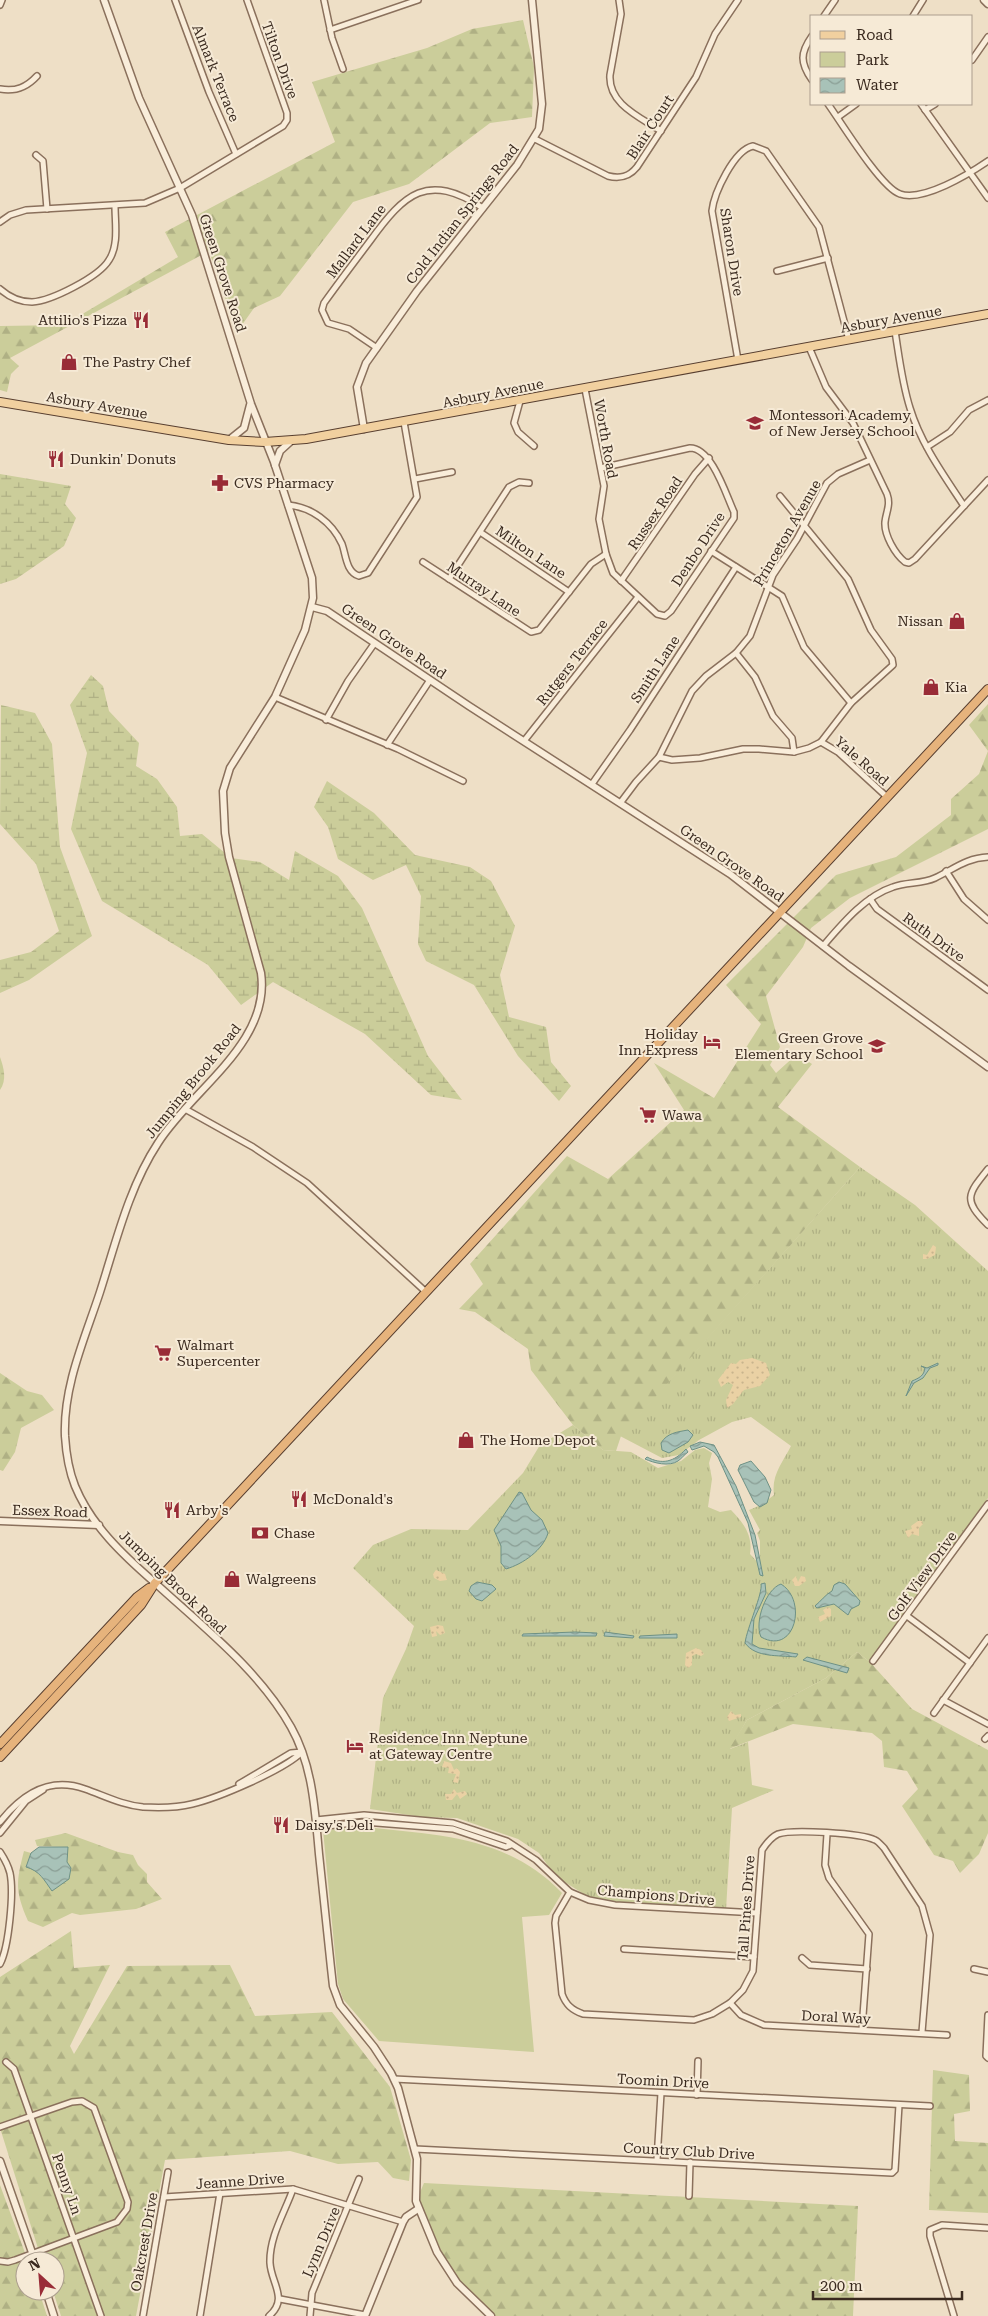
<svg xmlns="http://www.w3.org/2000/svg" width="988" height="2316" viewBox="0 0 988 2316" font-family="'Roboto Serif',serif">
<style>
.grass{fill:url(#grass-tufts)}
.forest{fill:url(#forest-firs)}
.wetland{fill:url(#wetland-marsh)}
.sand{fill:url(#sand-dots)}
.park{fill:#cbcd9a}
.water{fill:url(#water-waves);stroke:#6e9185}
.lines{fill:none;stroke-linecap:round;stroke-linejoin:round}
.minor-casing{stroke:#8a705c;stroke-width:8}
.tertiary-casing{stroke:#8a705c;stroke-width:9}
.primary-casing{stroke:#583f30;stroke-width:10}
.trunk-casing{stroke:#583f30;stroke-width:10}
.minor{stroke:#f9edda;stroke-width:5}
.tertiary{stroke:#f9edda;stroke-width:6}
.primary{stroke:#f1d09f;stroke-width:8}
.trunk{stroke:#e6b37c;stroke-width:8}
.labels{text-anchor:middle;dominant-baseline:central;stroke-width:4;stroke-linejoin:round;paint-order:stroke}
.street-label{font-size:14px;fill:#3a2a1f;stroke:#f6ead6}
.poi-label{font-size:14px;fill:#3a2a1f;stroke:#f6ead6;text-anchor:start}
</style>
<defs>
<pattern id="grass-tufts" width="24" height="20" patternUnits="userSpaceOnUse" patternTransform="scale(1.25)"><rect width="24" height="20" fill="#cbcd9a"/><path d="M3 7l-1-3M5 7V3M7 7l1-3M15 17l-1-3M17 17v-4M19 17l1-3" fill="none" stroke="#afb084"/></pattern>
<pattern id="forest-firs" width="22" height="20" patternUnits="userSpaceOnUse" patternTransform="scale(1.25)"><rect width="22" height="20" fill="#cbcd9a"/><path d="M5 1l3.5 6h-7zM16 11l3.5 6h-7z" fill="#afb084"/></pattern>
<pattern id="wetland-marsh" width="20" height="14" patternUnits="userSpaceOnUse" patternTransform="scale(1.25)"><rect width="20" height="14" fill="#cbcd9a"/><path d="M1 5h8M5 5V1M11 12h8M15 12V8" fill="none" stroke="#afb084"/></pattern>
<pattern id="sand-dots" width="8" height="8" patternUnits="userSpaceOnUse" patternTransform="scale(1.25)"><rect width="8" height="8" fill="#ead1a4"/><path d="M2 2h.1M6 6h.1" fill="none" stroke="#c9b48d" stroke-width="1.8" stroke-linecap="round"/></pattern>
<pattern id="water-waves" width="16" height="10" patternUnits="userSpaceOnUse" patternTransform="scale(1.25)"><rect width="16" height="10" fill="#a8c2b8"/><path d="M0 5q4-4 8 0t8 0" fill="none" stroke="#8a9e95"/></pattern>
</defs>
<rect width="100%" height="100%" fill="#eedfc6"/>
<path class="grass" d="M860,1167L915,1205L988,1271V1498L870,1662L857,1652L826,1678L747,1720L730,1749L748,1742L752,1785L774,1790L732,1808L726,1910L614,1905L587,1896L555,1876L539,1853L518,1839L457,1818L422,1817L370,1809L383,1698L406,1649L414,1626L353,1568L373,1545L411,1529L468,1530L523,1473L540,1445L573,1425L603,1450L631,1452L658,1468L681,1461L695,1450L704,1448L712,1453L709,1463L712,1479L708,1507L720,1512L731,1510C744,1523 753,1536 750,1554L760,1565V1541L757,1533L760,1530L749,1510L761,1505L774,1495C771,1475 783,1462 791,1446L751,1417L732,1422L699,1440L679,1455L662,1458L620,1436Z"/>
<g class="forest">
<path d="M523,20L534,67L532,117L490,123L409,184L353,202L280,296L254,308L237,332L209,251L10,358L19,366L11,374L7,392L0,390V326L64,325L178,257L165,232L335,142L312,82L427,48L472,29Z"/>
<path d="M988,704V829L850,898L811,928L803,947L766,996L780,1047L770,1065L776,1073L797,1054L812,1064L778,1107L860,1167L621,1436L616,1451L603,1450L573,1425L531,1370L528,1349L475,1312L459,1309L483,1284L470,1264L567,1156L608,1179L684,1110L654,1063L714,1098L761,1024L726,985L836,875L896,857L951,815V799L979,774L988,751L969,725Z"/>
<path d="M0,1373L27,1391L42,1395L54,1410L21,1428L15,1452L3,1471L0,1470Z"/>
<path d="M857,1652L870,1662L912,1709L988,1750V1833L979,1854L960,1873L953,1861L934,1855L902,1806L918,1789L907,1771L884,1767L882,1741L872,1733L793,1724L729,1749L747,1720L826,1678Z"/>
<path d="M66,1833L118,1852L133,1855L138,1865L147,1874V1882L162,1899L136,1909L80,1915L72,1913L43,1927L28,1921C15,1891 16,1882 24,1851L31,1853L26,1867L34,1869L46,1882L67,1862L68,1847L37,1846L35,1840Z"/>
<path d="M71,1931L74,1968L110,1965L70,2046L74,2054L127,1966L230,1965L255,2016L332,2012L390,2087L411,2160L409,2181L393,2178L378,2162L338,2164L290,2151L165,2160L136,2316H61L53,2291H55V2261H42L0,2128V1977Z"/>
<path d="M933,2070L969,2075L970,2111L954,2114L955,2141L988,2143V2213L929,2210Z"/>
<path d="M424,2183L858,2206L853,2316H491L453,2278L418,2197Z"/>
<path d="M0,2185L28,2261H25V2291H39L47,2316H0Z"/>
</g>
<g class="wetland">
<path d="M0,474L71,486L65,504L76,518L64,546L16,579L0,584Z"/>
<path d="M91,675L103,686L109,711L139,743L136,766L157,779L177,807L180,836L202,834L231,858L260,862L289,880L295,851L338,876L362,908L428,1056L462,1100L431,1095L365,1034L273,982L241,1005L208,965L102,901L71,829L87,753L70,705Z"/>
<path d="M1,705L35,713L52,744L60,847L92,936L29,980L0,993V960L31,952L59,931L36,864L0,824Z"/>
<path d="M327,781L374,813L415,855L470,867L491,881L515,926L500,975L509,1017L546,1027L551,1062L571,1086L559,1101L518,1056L474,985L426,961L418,944L421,896L406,865L373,880L338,859L328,827L314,807Z"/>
<path d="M0,1057C4,1068 7,1080 0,1090Z"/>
</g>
<g class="sand">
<path d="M933,1245L936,1247L935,1255L927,1259H923V1254L927,1255Z"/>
<path d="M752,1358L766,1363L770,1375L760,1386L744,1390L733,1404L727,1408L726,1400L733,1385L728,1382L721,1387L718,1380L731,1363L736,1364L740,1360Z"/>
<path d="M918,1521H922L923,1524L919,1528V1536L912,1534L908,1538L905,1531L912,1529L911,1526Z"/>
<path d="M436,1570L445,1574L447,1580L440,1581L434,1578L433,1574Z"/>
<path d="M796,1576L798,1582L801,1576L805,1577L806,1581L799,1586H795L792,1580Z"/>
<path d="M828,1607L831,1609V1616L820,1622L818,1617L825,1614L823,1610Z"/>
<path d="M438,1625L443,1626L445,1633L440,1635L436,1631L437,1636L432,1637L430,1627Z"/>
<path d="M696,1648L701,1650L704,1654L701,1656L696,1654L692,1656V1665L688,1668L685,1665L686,1653Z"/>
<path d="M731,1711L735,1715L741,1714V1717L729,1721L727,1717Z"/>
<path d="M444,1761L451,1763L454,1770L457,1768L460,1772L458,1783L453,1782L456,1774L448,1773L449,1768L442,1767Z"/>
<path d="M454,1789L457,1793L465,1791L467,1794L460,1799L457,1794L452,1800H446L445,1794H451Z"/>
</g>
<path class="park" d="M365,1827C437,1835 508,1836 562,1893L549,1915L522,1917L534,2052L379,2041L343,1999L338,1984L323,1830Z"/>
<g class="water">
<path d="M938,1363V1365L930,1368L923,1378L914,1383L906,1396L912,1381C919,1378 924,1376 925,1368L921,1366L927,1368Z"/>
<path d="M688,1430L693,1435L688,1442L669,1453L662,1450L661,1443C667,1433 677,1432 688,1430Z"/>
<path d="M700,1442L714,1445L736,1486L755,1535L763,1576L760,1575L748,1523L718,1457L714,1452L704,1446L692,1450L690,1446Z"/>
<path d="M686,1449L688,1452C684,1455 681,1459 678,1461C669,1467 654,1463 645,1459L647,1457C662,1465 674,1462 686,1449Z"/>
<path d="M751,1461L765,1477L771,1490L767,1503L760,1507L754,1502L738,1470L740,1465Z"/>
<path d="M519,1492L522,1493L531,1510L542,1520L548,1533C543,1550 523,1564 506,1569L501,1563V1546L494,1530Z"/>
<path d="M477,1582L492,1585L496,1589L482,1601L476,1599L469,1591L471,1586Z"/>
<path d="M839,1582L845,1584L860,1601L859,1605L851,1609L848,1615L834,1604L817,1608L815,1606C821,1601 825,1595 832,1591L834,1585Z"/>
<path d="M765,1583L766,1593L754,1619L752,1644L759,1648L798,1654L796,1657C778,1655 756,1658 745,1643C747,1628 763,1593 761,1584Z"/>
<path d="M781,1584C808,1601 795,1656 761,1637C754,1622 766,1589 781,1584Z"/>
<path d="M575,1632L597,1633L596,1636H522L523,1634Z"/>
<path d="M605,1632L634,1636L633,1638L604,1636Z"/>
<path d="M677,1634V1638H639L640,1636Z"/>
<path d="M807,1657L849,1668L847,1673L803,1660Z"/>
<path d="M39,1847H68L67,1862L71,1868L69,1879L52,1891C44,1880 40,1871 26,1867L31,1853Z"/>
</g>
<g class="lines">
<g class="minor-casing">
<g id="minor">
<path d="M175,0L209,92L236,154"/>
<path d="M324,0L332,38L343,69"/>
<path d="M619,0L621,14L610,75C608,104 640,117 661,131"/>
<path d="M0,5L2,0"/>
<path d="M824,16L835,0"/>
<path d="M913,16L923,0"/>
<path d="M330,30L418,0"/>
<path d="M812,36C800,53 800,63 812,80"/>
<path d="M972,60L988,37"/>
<path d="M0,89C16,92 27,87 37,76"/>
<path d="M828,104C841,122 881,188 900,194C923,202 969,174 988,161"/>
<path d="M921,104L988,198"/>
<path d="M925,110L935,104"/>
<path d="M838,117L856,104"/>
<path d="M535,139L608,176C620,179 629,177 637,167L696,77L715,34L738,0"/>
<path d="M36,155L43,161L47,209"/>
<path d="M0,222L10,215L26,210L145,203L180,188L283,126L287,120V113L247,0"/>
<path d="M777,271L828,258"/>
<path d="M0,289C9,297 20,302 32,302C51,301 99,277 109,260C119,245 115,223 115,206"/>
<path d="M895,331C899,356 902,383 910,408C921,444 943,474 964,506"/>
<path d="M809,347L826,387L853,423L887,494C891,505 886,512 885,522C884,535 895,554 905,562L909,563L915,559L988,480"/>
<path d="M377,348L349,329L328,323L322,310L324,303C339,282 355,261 370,241C405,193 427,172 483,208"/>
<path d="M738,360L712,211C714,193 734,150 753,146L766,151L819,227L849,340"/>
<path d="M585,389L604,486L599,519L606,554L613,573L657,614L665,616L671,611L734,518V512C726,495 712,448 690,448L601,468"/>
<path d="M520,401L514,423L518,432L534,446"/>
<path d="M927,447L950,432L969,410L988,400"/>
<path d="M415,479L452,472"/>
<path d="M288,505C311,507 332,522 342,544C346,555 346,572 359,576L368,573L417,497L404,422"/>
<path d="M480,532L569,592"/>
<path d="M711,551L782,596L804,647L851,703"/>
<path d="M423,562L531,632L539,630L591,564L606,554"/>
<path d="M449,579L509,487L519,482L529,483"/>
<path d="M621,581L695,474L709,458"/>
<path d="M736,653L755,677L773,716L792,738L794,752"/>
<path d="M275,697L398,749L463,781"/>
<path d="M326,720L348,681L374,644"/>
<path d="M524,741L638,597"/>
<path d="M821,742L838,752L887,797"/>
<path d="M387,745L430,680"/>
<path d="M659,757L672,760L700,758L743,749H759L794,752L809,748L821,742L851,703L893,665L892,659L871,630L848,579L780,496"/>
<path d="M592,784L630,730L736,567"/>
<path d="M621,802L636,782L659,757L692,691L706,676L736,653L750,636L773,575L797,539L827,483L838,474L870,460"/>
<path d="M946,871L964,899L988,920"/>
<path d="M870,899L877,909L988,990"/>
<path d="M823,946C842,924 865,896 893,887C907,882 922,884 935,878C954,869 966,858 988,857"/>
<path d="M185,1109L253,1147L307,1183L426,1292"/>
<path d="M988,1169C967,1195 963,1200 988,1225"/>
<path d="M907,1616L970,1663"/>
<path d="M873,1661L988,1504"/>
<path d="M943,1700L988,1724"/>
<path d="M934,1713L988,1638"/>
<path d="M985,1739L988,1736"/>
<path d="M239,1784L291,1753L302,1752"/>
<path d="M316,1820L364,1815L453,1823L507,1841L536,1860L570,1892L589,1900L615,1905L757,1913"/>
<path d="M0,1822C22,1794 49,1776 85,1789C105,1796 122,1805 143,1807C160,1808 176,1808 192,1804C218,1798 284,1770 302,1752"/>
<path d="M317,1827L364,1822L453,1829L506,1847L511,1845"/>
<path d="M0,1833L26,1801L43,1790"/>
<path d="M827,1834L825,1865L829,1878L869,1934L862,2029"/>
<path d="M0,1852C4,1858 8,1865 10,1873C14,1892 9,1947 0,1964"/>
<path d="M570,1892L556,1916L555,1923L562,1994C566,2005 572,2010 583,2014L694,2020L712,2014L730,2003L743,1990L753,1971L762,1850C766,1844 771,1837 778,1834C792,1829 861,1833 875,1840C878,1841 881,1845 884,1848L922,1906L930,1935L922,2032"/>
<path d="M624,1949L754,1957"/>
<path d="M802,1958L810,1965L867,1969"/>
<path d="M974,1969L988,1972"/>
<path d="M730,2003L741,2015L764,2025L947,2035"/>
<path d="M988,2015L986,2056L988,2058"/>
<path d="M6,2062L14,2069L101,2316"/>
<path d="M394,2079L930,2106"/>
<path d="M697,2095L698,2061"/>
<path d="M0,2127L72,2102L82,2101L94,2108L128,2202L127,2209L117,2222L15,2260L8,2262L0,2261"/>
<path d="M415,2149L892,2173L895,2170L899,2105"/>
<path d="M657,2160L661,2093"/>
<path d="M689,2196L690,2162"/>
<path d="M164,2197L293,2189L403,2222"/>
<path d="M280,2299L365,2315"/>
<path d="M143,2316L168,2172"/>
<path d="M200,2316L220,2193"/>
<path d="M269,2316C289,2299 271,2283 270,2263C269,2237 285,2212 293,2189"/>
<path d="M310,2316L312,2293L359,2179"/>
<path d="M954,2316L930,2236V2230L942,2225L988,2228"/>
</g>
</g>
<g class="tertiary-casing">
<g id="tertiary">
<path d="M104,0L139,98L192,215L251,404L274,462L312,578L313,598L305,630L275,697L230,768L223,791L225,833L229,857L261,973C271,1043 192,1089 158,1143C129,1187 116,1242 100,1292C85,1338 63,1386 65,1436C66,1452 69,1471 75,1486C91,1525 123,1555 154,1582C202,1626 259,1670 291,1727C313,1766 315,1811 319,1854C323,1892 327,1930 331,1968L333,1986L340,2005L374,2047L391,2073L398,2088L417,2159L416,2201L437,2252L457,2283L491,2316"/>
<path d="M984,0L988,4"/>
<path d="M364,429L357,387L366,363L417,291L517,165L539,129L542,104L532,0"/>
<path d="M229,440L244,428L250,405"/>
<path d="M275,465L280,451L291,441"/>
<path d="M312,607L327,611L469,706L730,874L849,966L988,1067"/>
<path d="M0,1521L99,1525"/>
<path d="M0,2161L35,2261"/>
<path d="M46,2291L54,2316"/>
<path d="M365,2316L403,2222L406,2217L418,2209"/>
</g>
</g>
<g class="primary-casing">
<path id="primary" d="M0,402L229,440L265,442L306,439L988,314"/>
</g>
<g class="trunk-casing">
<g id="trunk">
<path d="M0,1744L137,1597L149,1588"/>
<path d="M0,1757L141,1605L155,1583L988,689"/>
</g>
</g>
<use href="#minor" class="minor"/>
<use href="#tertiary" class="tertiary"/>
<use href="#primary" class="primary"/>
<use href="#trunk" class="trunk"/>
</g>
<defs>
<g id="restaurant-bare" transform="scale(1.35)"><path d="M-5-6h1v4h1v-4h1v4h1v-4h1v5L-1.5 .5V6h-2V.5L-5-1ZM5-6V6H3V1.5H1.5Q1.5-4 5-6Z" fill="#992c37" stroke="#f6ead6" stroke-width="2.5" paint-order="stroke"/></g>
<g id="shop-bare" transform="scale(1.35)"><path d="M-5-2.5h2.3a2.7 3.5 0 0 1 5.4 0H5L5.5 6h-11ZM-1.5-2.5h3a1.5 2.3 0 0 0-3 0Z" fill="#992c37" stroke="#f6ead6" stroke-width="2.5" paint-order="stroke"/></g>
<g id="school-bare" transform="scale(1.35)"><path d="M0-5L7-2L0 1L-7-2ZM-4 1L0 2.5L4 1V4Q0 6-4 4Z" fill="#992c37" stroke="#f6ead6" stroke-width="2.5" paint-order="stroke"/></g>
<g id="pharmacy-bare" transform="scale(1.35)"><path d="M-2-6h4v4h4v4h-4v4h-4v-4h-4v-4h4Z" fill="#992c37" stroke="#f6ead6" stroke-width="2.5" paint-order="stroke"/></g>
<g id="hotel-bare" transform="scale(1.35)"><path d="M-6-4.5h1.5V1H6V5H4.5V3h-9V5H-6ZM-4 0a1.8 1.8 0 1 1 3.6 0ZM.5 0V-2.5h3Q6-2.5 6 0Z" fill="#992c37" stroke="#f6ead6" stroke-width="2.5" paint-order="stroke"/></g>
<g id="supermarket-bare" transform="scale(1.35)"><path d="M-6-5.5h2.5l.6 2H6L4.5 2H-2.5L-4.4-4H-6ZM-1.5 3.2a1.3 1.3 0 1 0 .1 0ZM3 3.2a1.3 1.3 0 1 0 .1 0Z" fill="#992c37" stroke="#f6ead6" stroke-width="2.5" paint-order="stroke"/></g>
<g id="bank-bare" transform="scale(1.35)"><path d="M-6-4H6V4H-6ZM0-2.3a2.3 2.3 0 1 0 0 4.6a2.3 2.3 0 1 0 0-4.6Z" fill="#992c37" stroke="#f6ead6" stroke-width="2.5" paint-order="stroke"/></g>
</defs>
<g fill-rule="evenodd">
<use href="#restaurant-bare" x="141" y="320"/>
<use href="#shop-bare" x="69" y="362"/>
<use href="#school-bare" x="755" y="423"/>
<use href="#restaurant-bare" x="56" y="459"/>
<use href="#pharmacy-bare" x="220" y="483"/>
<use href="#shop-bare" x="957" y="621"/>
<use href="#shop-bare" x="931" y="687"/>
<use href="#hotel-bare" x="712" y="1042"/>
<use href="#school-bare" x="877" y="1046"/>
<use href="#supermarket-bare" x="648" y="1115"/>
<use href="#supermarket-bare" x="163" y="1353"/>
<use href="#shop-bare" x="466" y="1440"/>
<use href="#restaurant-bare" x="299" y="1499"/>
<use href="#restaurant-bare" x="172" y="1510"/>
<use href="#bank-bare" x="260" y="1533"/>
<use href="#shop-bare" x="232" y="1579"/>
<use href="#hotel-bare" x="355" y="1746"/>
<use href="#restaurant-bare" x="281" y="1825"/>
</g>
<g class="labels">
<g class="street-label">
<text transform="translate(280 60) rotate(70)">Tilton Drive</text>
<text transform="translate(216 73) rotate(68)">Almark Terrace</text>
<text transform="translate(650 127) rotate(-57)">Blair Court</text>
<text transform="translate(462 214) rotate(-52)">Cold Indian Springs Road</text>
<text transform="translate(356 241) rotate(-53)">Mallard Lane</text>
<text transform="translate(732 252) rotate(81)">Sharon Drive</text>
<text transform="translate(223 273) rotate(72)">Green Grove Road</text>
<text transform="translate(891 319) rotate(-10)">Asbury Avenue</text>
<text transform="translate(493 393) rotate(-11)">Asbury Avenue</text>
<text transform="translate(97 405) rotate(10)">Asbury Avenue</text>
<text transform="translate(606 439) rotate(80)">Worth Road</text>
<text transform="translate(655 513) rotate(-56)">Russex Road</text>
<text transform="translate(787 533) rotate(-60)">Princeton Avenue</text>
<text transform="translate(698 549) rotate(-57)">Denbo Drive</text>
<text transform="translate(531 552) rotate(34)">Milton Lane</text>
<text transform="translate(484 589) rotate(34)">Murray Lane</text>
<text transform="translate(394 641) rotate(34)">Green Grove Road</text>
<text transform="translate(572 662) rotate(-52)">Rutgers Terrace</text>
<text transform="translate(655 669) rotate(-57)">Smith Lane</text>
<text transform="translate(862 761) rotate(41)">Yale Road</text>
<text transform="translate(732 863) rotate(35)">Green Grove Road</text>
<text transform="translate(934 937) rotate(36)">Ruth Drive</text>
<text transform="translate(193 1081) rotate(-51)">Jumping Brook Road</text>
<text transform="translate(50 1511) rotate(2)">Essex Road</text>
<text transform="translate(922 1576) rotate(-54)">Golf View Drive</text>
<text transform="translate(173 1582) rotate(44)">Jumping Brook Road</text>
<text transform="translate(656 1895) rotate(5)">Champions Drive</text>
<text transform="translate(746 1908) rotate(-86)">Tall Pines Drive</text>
<text transform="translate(836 2017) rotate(3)">Doral Way</text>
<text transform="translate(663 2081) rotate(3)">Toomin Drive</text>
<text transform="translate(689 2151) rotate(3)">Country Club Drive</text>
<text transform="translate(240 2181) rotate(-4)">Jeanne Drive</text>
<text transform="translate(67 2184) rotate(71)">Penny Ln</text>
<text transform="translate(144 2242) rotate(-80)">Oakcrest Drive</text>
<text transform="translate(321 2242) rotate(-67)">Lynn Drive</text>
</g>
<g class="poi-label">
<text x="127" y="320" text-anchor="end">Attilio's Pizza</text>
<text x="83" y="362">The Pastry Chef</text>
<text x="769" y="415">Montessori Academy<tspan x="769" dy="16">of New Jersey School</tspan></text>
<text x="70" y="459">Dunkin' Donuts</text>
<text x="234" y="483">CVS Pharmacy</text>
<text x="943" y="621" text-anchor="end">Nissan</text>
<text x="945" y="687">Kia</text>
<text x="698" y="1034" text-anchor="end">Holiday<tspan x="698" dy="16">Inn Express</tspan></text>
<text x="863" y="1038" text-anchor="end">Green Grove<tspan x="863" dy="16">Elementary School</tspan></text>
<text x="662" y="1115">Wawa</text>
<text x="177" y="1345">Walmart<tspan x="177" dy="16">Supercenter</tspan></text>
<text x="480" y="1440">The Home Depot</text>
<text x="313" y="1499">McDonald's</text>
<text x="186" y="1510">Arby's</text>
<text x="274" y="1533">Chase</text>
<text x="246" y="1579">Walgreens</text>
<text x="369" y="1738">Residence Inn Neptune<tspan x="369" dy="16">at Gateway Centre</tspan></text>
<text x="295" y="1825">Daisy's Deli</text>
</g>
</g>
<rect x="810" y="15" width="162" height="90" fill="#f6ead6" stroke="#ab9d8d"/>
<rect x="820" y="31" width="25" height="8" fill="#f1d09f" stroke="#ab9d8d"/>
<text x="856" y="40" font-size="15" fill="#3a2a1f">Road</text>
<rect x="820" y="52" width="25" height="15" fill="#cbcd9a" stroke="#ab9d8d"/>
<text x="856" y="65" font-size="15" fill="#3a2a1f">Park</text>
<rect x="820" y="78" width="25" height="15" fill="url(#water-waves)" stroke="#ab9d8d"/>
<text x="856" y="90" font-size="15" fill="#3a2a1f">Water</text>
<g transform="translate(40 2276) rotate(334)"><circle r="24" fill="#f6ead6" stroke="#ab9d8d"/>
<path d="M0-4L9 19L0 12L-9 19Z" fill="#992c37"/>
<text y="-8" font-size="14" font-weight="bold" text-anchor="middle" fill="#3a2a1f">N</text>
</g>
<path d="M813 2291v8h149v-8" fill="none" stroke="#3a2a1f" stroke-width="2.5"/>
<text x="820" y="2291" font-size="15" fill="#3a2a1f" stroke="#f6ead6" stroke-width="4" paint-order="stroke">200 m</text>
</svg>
